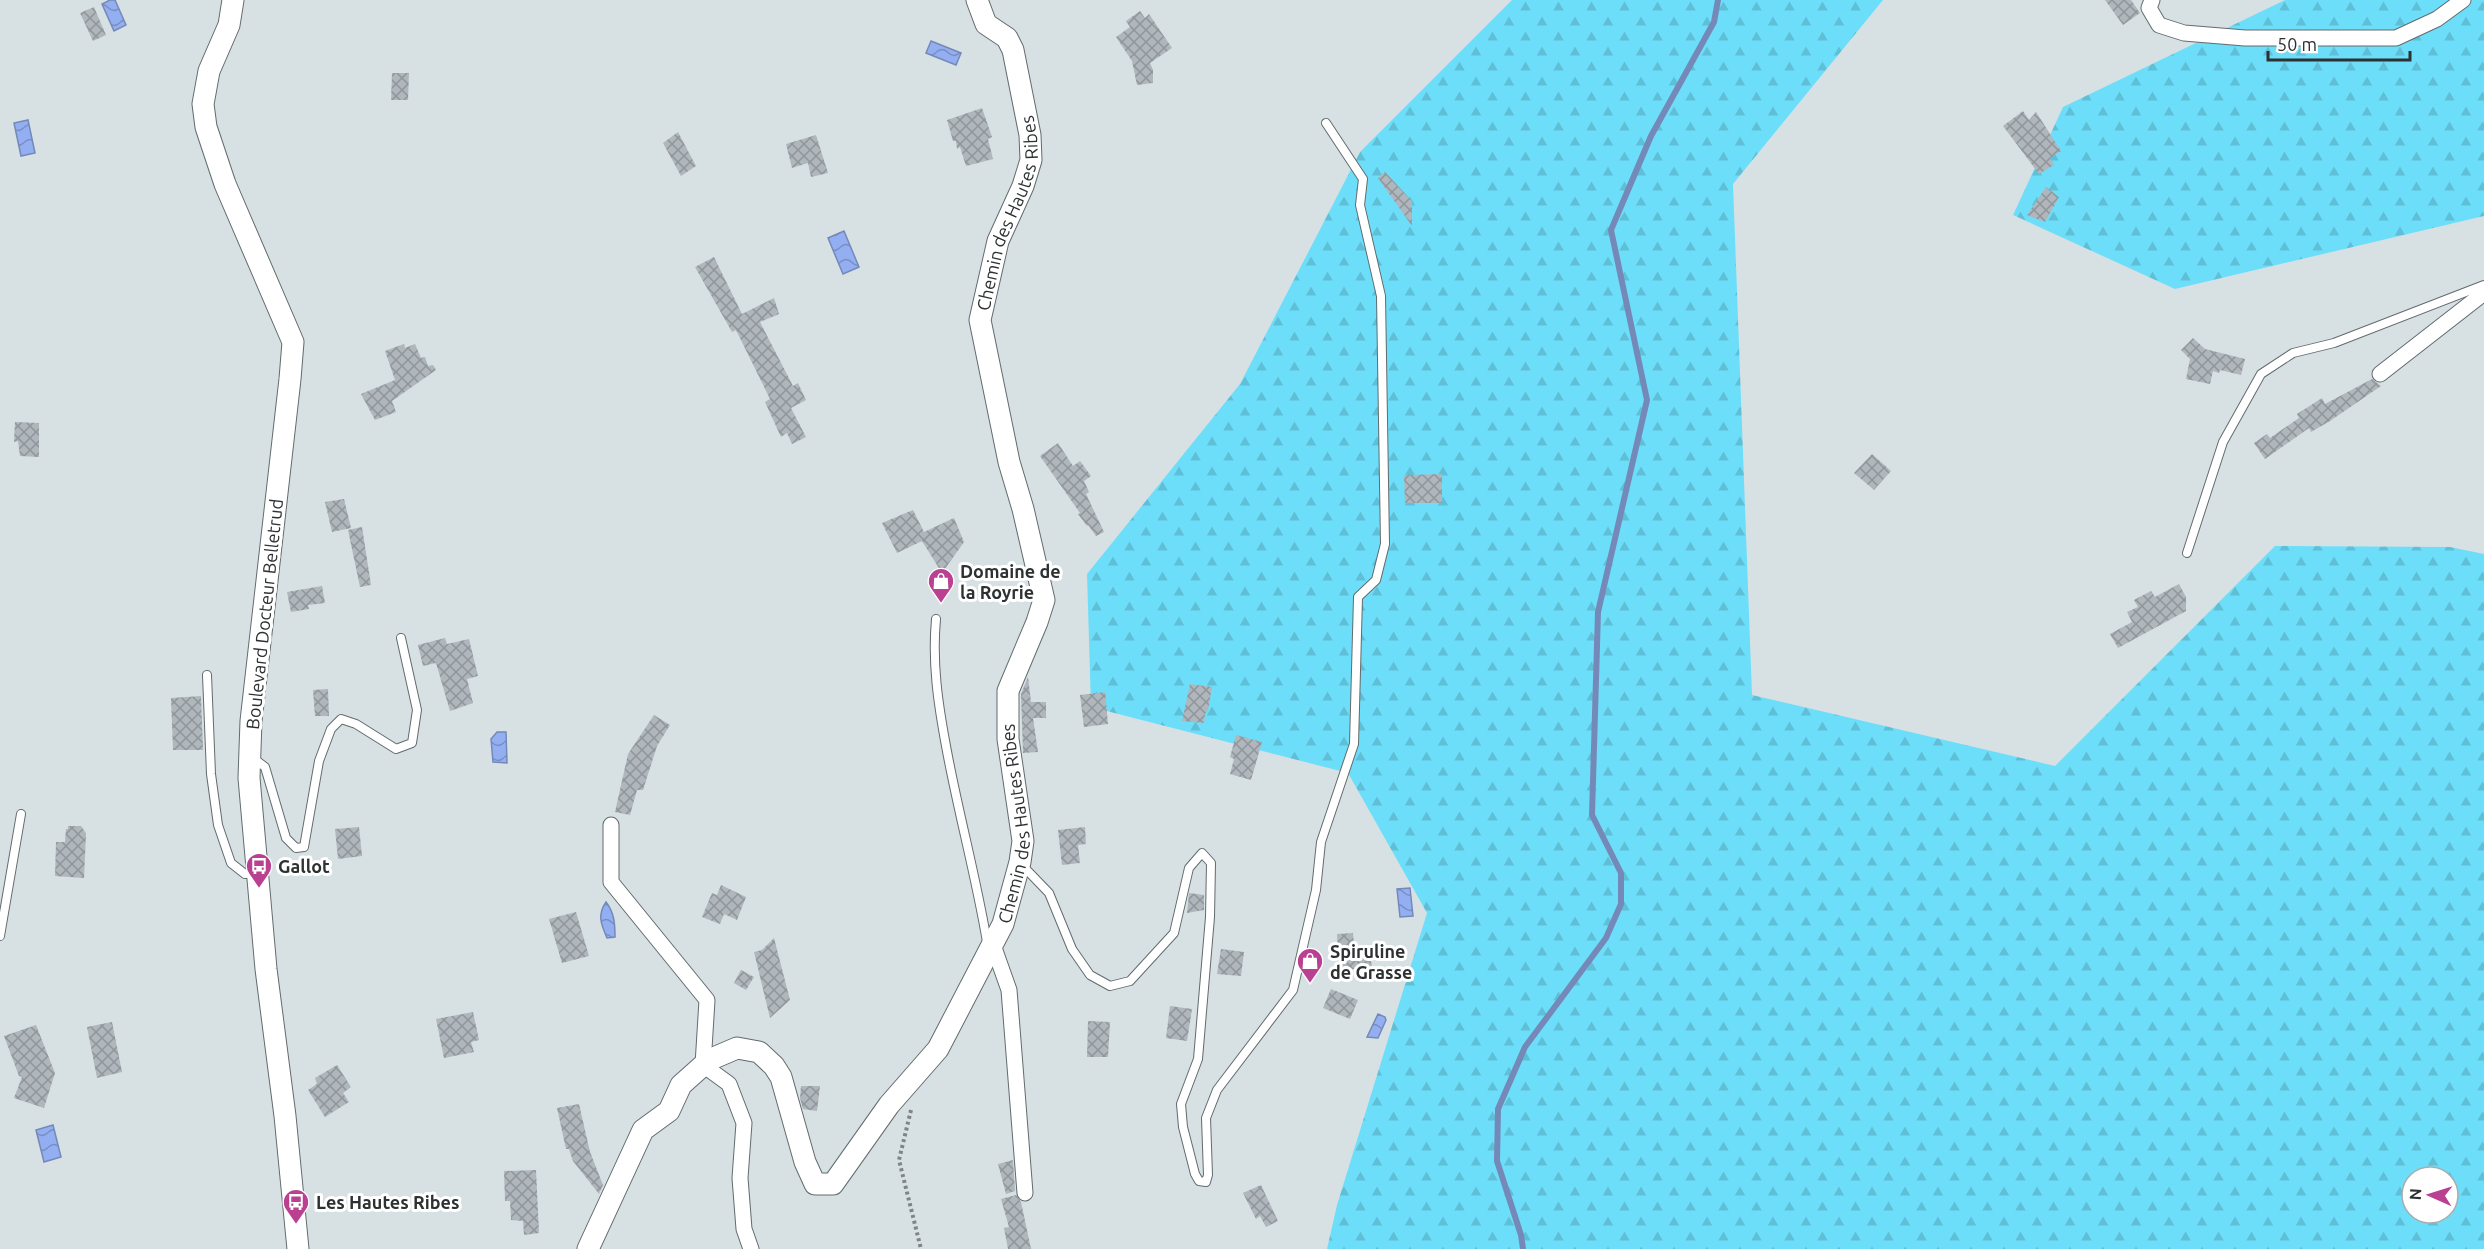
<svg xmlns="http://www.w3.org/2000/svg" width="2484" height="1249" viewBox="0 0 2484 1249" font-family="Ubuntu,sans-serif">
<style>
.forest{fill:url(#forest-firs);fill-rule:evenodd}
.water{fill:url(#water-waves);stroke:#7489b8;stroke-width:1.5}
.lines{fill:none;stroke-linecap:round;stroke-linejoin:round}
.stream{stroke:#7489b8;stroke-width:6}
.building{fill:url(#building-cross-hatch)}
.lane-casing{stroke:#626b6d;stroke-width:10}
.street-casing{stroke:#626b6d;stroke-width:17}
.secondary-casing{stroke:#626b6d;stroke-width:23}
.path{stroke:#7e8587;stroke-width:4;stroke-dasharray:3 3;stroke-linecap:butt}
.lane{stroke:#fff;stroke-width:8}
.street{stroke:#fff;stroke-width:15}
.secondary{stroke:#fff;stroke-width:21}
.labels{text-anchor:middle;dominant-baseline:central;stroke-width:6;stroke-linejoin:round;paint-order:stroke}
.street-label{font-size:18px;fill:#2d3132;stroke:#fff}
.poi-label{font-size:18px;font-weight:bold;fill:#2d3132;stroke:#fff;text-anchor:start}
</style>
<defs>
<pattern id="forest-firs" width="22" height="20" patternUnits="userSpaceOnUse" patternTransform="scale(1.5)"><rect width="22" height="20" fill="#6ddef9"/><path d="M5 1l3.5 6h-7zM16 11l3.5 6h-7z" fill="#5fbfd6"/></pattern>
<pattern id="water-waves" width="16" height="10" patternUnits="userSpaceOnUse" patternTransform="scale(1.5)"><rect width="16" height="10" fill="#93aff2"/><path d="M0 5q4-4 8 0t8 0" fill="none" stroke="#788fc5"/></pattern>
<pattern id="building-cross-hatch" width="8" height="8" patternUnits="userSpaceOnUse" patternTransform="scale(1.5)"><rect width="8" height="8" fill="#afb6bc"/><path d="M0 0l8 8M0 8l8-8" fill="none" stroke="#8f9599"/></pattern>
</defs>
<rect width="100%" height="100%" fill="#d7e1e4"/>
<g class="forest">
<path d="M1512,0H1883L1733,184L1752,695L2055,766L2275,546L2450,547L2484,554V1249H1327L1337,1205L1427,913L1348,773L1091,707L1087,574L1240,384L1360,152ZM2412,1177H2448V1213H2412Z"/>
<path d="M2285,0H2484V216L2175,289L2013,215L2063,107Z"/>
</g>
<g class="water">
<path d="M110,0H115L126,25L114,31L102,4Z"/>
<path d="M931,41L961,53L956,65L926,53Z"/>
<path d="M28,120L35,153L21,156L14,123Z"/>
<path d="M844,231L859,267L843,274L828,238Z"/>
<path d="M497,732H506L507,763L493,762L491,739Z"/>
<path d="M1410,888L1413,916L1400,917L1397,889Z"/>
<path d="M606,902C614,912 615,923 615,937L607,938C601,924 597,915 606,902Z"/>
<path d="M1378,1014L1385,1017L1386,1020L1378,1038L1367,1037Z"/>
<path d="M53,1125L61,1157L44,1162L36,1130Z"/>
</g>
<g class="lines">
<path class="stream" d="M1523,1249L1521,1235L1497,1161L1498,1109L1525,1047L1606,938L1621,904V873L1592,815L1598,612L1647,400L1611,230L1651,136L1714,22L1718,0"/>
</g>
<g class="building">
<path d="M2105,0H2131L2140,13L2123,25Z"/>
<path d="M94,7L106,35L93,41L80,13Z"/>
<path d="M1140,11L1145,18L1149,14L1172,48L1150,63L1153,70V83L1137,85L1132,61L1116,37L1130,27L1126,21Z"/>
<path d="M392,73H409L408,100H391Z"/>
<path d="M982,108L992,137L988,139L993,159L966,166L960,147L957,149L956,141H953L947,120Z"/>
<path d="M2023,111L2029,120L2036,112L2061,151L2050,158L2054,165L2039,174L2003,126Z"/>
<path d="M678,132L696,166L681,176L663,143Z"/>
<path d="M816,135L828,173L811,177L808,163L792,168L786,144Z"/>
<path d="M1385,172L1412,201V226L1378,178Z"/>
<path d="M2046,187L2059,197L2045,222L2027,215Z"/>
<path d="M714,257L742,314L774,298L779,314L760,322L793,386L798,383L806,400L791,408L806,437L792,444L787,433L781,437L765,402L770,399L736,330L732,332L695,267Z"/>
<path d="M2193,338L2205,349L2245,359L2241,375L2220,370L2219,373L2213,371L2210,384L2186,379L2190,359L2181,350Z"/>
<path d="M404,344L405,348L415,344L421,358L425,357L428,366L433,365L436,370L392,401L396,412L375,420L361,394L395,380L385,351Z"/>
<path d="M2372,379L2381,386L2330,421L2311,432L2309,428L2265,459L2254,443L2267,434L2270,438L2299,418L2297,414L2322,398L2325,404Z"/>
<path d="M15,422L39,423V457L20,456L18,441L14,442Z"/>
<path d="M1058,443L1073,466L1080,461L1091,476L1084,481L1089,492L1086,494L1104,532L1096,536L1088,525L1087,526L1078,514L1080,513L1040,456Z"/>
<path d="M1872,454L1891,471L1874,490L1854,473Z"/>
<path d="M1442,474V503H1405L1404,475Z"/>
<path d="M344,499L351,528L332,532L325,502Z"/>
<path d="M913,510L924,532L954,518L964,542L942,573L922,541L897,553L882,523Z"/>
<path d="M362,527L371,585L360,587L348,530Z"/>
<path d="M2179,584L2186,597V611L2118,648L2110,634L2132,622L2127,612L2138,607L2134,600L2151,591L2155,597Z"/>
<path d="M322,586L325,603L308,605L309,609L291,612L287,592Z"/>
<path d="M445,638L447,644L469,639L478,676L467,679L473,703L450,711L436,663L423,666L418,645Z"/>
<path d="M1028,677L1031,702H1046V718H1033L1038,752L1023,753L1021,694Z"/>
<path d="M1190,684L1212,687L1208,710L1205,714L1204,723L1182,721Z"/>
<path d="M328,689L329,716H315L313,690Z"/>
<path d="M1105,692L1108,724L1084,727L1080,695Z"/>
<path d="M201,696L203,750H173L171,698Z"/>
<path d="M654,715L670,725L657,746L643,790H637L630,815L615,812L628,754Z"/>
<path d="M1236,735L1262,742L1251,780L1230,774L1234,759L1230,757Z"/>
<path d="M68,826H81L86,833L84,878L55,876L56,842H65L66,829H68Z"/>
<path d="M359,827L362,856L338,859L335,829Z"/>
<path d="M1085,827L1086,844L1078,845L1080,863L1062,865L1058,830Z"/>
<path d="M721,885L746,897L737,920L724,914L720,924L702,917L712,893L717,895Z"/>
<path d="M1189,893L1204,895V910L1187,913Z"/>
<path d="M576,912L589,956L562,963L549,919Z"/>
<path d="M1353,933L1354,945H1369L1372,968L1339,970L1337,934Z"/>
<path d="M774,938L790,1000L770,1018L754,952L762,950Z"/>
<path d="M1221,949L1244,952L1241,976L1217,974Z"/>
<path d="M741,970L754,977L746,990L734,983Z"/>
<path d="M1331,989L1358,1000L1350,1019L1323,1008Z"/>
<path d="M1170,1006L1192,1009L1187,1041L1166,1038Z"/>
<path d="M473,1012L479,1040L471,1042L474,1052L444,1058L436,1019Z"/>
<path d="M1088,1021L1110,1022L1108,1057H1087Z"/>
<path d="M112,1022L122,1072L97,1078L87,1027Z"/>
<path d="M36,1025L55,1073L44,1108L14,1098L22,1077L19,1076L4,1036Z"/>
<path d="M337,1065L351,1087L343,1093L349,1102L325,1117L308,1090L317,1084L315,1078Z"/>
<path d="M801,1086H820L817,1111L803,1109L800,1098Z"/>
<path d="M579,1104L590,1152L603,1185L599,1194L573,1161L569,1149H566L557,1108Z"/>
<path d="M1013,1160L1015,1191L1006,1194L998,1164Z"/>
<path d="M536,1170L539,1233L524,1235L523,1221L511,1220L510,1201H505L504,1171Z"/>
<path d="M1261,1185L1278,1221L1266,1227L1260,1216L1256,1219L1243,1193Z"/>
<path d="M1016,1195L1021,1202L1031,1249H1008L1004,1228L1009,1227L1001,1199Z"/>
</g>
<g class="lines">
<g class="lane-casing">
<g id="lane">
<path d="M2187,553L2223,442L2261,374L2293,353L2334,343L2484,285"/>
<path d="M936,619C932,663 938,703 946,746C958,812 976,876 987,942"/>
<path d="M207,675L211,774L218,825L231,863L245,874L256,873"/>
<path d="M253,758L265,767L286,838L296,848L304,847L319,761L331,729L341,719L356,724L396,749L412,743L417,710L401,638"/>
<path d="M1021,864L1049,893L1072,949L1090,975L1110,986L1130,981L1174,933L1189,868L1202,853L1211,863L1210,917L1198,1059L1181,1104L1183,1127L1195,1174L1199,1181L1206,1182L1208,1175L1206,1118L1217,1090L1293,990L1316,890L1321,842L1354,744L1358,597L1376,580L1385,544L1381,296L1360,205L1363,179L1326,123"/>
<path d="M0,936L21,814"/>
</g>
</g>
<g class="street-casing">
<g id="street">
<path d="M2152,0L2149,8L2159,25L2184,33L2245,38H2396L2437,19L2463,0"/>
<path d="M2380,374L2484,293"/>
<path d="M611,825V882L707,1000L703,1065L729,1084L744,1123L740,1178L744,1229L751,1249"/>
<path d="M993,945L1009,990L1025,1193"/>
</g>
</g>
<g class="secondary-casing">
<g id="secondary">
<path d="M233,0L229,25L209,71L203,104L206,127L225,184L293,342L290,379L251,721L249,778L266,969L285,1116L298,1249"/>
<path id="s1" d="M588,1249L643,1130L669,1111L681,1085L709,1060L737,1048L759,1052L774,1066L781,1077L805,1162L815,1184H833L889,1105L938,1049L1003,924L1020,862L1023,841L1008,739V691L1037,622L1044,600L1023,509L1009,462L980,320L998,241L1023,186L1031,160L1030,135L1013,50L1007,38L986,24L977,0"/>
</g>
</g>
<path class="path" d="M911,1110L899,1160L921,1249"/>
<use href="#lane" class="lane"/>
<use href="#street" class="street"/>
<use href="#secondary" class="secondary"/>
</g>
<defs>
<g id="shop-pin" transform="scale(1.35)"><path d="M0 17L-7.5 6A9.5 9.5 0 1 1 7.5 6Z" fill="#ba4092" stroke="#fff"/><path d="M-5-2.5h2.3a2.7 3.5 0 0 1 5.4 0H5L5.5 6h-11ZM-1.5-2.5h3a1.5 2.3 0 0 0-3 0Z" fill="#fff"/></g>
<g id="bus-pin" transform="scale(1.35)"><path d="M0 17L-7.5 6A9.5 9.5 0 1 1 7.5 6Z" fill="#ba4092" stroke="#fff"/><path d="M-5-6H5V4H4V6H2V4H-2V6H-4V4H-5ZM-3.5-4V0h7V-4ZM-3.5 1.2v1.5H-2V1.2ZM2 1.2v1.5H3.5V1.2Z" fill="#fff"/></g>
</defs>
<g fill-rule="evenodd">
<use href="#shop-pin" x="941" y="581"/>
<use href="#bus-pin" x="259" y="866"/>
<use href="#shop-pin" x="1310" y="961"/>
<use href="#bus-pin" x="296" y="1202"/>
</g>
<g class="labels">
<g class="street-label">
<text stroke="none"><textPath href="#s1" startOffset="1492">Chemin des Hautes Ribes</textPath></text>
<text transform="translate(264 614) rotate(-84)">Boulevard Docteur Belletrud</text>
<text stroke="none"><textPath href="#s1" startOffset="861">Chemin des Hautes Ribes</textPath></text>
</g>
<g class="poi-label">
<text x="960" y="571">Domaine de<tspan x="960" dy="21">la Royrie</tspan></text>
<text x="278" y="866">Gallot</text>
<text x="1330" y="951">Spiruline<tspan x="1330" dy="21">de Grasse</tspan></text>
<text x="316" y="1202">Les Hautes Ribes</text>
</g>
</g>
<g transform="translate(2430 1195) rotate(273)"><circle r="28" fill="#ffffff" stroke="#abadad" stroke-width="1.5"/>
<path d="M0-4.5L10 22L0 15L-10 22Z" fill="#ba4092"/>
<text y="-9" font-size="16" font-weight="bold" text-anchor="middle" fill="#2d3132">N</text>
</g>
<path d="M2268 51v9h142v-9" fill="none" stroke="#2d3132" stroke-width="3"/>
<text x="2277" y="51" font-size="18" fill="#2d3132" stroke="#ffffff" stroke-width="4.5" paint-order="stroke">50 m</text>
</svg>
